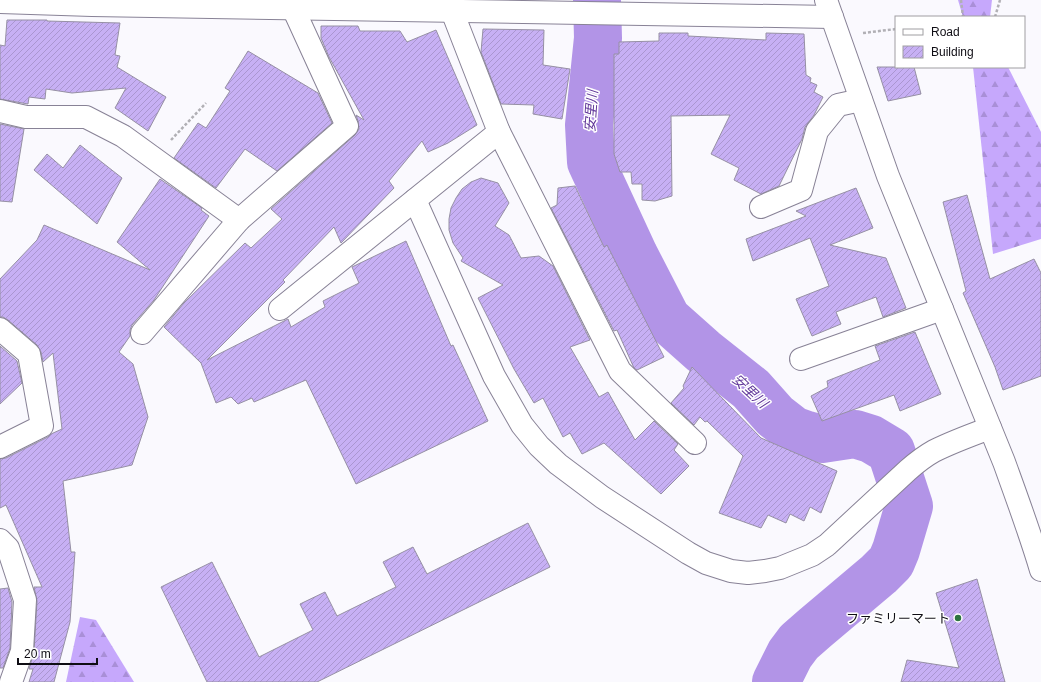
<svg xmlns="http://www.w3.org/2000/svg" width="1041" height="682" viewBox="0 0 1041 682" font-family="Helvetica,'Noto Sans JP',sans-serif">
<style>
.forest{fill:url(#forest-firs)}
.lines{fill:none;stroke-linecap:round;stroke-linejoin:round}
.river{stroke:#b294e7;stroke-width:48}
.building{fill:url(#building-hatch);stroke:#9690a4}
.street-casing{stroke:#888296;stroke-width:24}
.secondary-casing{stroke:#888296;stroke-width:24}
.path{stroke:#b1b0b5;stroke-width:2.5;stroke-dasharray:3 2;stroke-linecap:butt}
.street{stroke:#fff;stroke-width:22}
.secondary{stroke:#fff;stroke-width:22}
.poi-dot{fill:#2c7340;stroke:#fff;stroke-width:1.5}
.labels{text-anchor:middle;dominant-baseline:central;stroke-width:3;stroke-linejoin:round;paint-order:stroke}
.poi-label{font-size:13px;fill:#0f0d14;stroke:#fff;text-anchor:end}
.water-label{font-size:14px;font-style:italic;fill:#62399a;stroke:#fff}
</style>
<defs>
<pattern id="forest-firs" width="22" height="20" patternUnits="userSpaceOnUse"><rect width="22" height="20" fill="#c6a8fc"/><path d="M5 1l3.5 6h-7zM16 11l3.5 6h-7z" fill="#a98fd7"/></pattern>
<pattern id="building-hatch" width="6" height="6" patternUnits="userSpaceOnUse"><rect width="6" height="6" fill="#c7b0f4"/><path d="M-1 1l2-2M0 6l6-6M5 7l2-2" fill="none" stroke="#aa96d0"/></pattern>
</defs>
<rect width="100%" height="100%" fill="#faf9fe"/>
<g class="forest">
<path d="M958,0H992L990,17H963Z"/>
<path d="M973,67H1008L1041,132V239L993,254Z"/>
<path d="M80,617L96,620L134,682H66Z"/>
</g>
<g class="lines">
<path class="river" d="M597,0L598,38L589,125L591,162L634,255L667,319L703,351L751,389L775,416L793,430L807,435L822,439L855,434L871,439L891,451L909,506L896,550L891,562L879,574L815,628L799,642L790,654L776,682"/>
</g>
<g class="building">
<path d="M7,20H47V21L120,23L115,55L120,56L117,67L166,97L148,131L115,108L126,88L72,93L46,89L45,99L29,97L28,104L0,99V45L5,46Z"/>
<path d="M321,26H358L360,31H400L407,42L436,30L477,125L448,143L428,152L422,141L389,181L394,188L341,243L334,227L283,280L285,282L207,360L288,319L291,327L325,307L323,301L359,283L352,267L406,241L451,346L453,345L488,421L356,484L306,380L254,402L252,398L238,404L231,397L216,403L201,363L164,327L184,303L245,243L251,248L282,219L271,209L355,135L359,129L358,121L356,115L364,120L329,57L321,38Z"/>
<path d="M483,29L544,30L543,65L570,69L562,119L533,114L534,105L501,104L481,52Z"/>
<path d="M659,33H688V36L766,40V33L804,34L806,75L811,78L810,82L817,85L814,92L823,97L814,115L805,127L802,139L779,186L761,194L734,180L739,168L711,154L730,115L671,116L672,196L655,201L642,200V184H632L631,172H620L614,154V54H619V42L659,41Z"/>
<path d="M248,51L318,93L332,123L277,171L245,149L216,188L174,158L198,123L206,128L230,91L225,88Z"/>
<path d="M877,67H914L921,94L888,101Z"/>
<path d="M0,124L24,129L12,202L0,201Z"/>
<path d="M80,145L122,178L97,224L34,170L47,154L63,168Z"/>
<path d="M481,178L498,183L509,203L495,226L509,235L521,258L539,256L553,266L590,340L570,347L599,397L608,392L635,440L654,421L678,444L674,450L689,466L661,494L604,443L582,454L570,433L563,437L543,398L534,403L514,369L478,298L503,285L461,261L463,258L453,243L449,230V219L451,208L456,198L462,189L471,182Z"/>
<path d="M160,179L202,208L201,210L209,216L154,300L132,325L130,330V336L119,352L133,364L148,417L132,465L63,481L71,552H75L70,622L54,682H29L33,669H29L34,652L37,601L34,587H42L6,505L0,508V459L6,458L48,437L51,434L62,429L53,353L43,362L41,352L37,345L8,320L3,317H0V279L37,240L44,225L150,270L117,242Z"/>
<path d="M575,186L604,247L607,245L634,298L664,357L637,370L634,368L617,330L614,331L551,208L557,205L558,188Z"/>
<path d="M856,188L873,228L830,245L886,258L906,308L883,317L876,297L836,312L841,324L812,336L796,299L829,286L810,238L753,261L746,239L806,216L796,211Z"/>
<path d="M967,195L990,279L1034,259L1041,273V376L1003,390L995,367L963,293L966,291L943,202Z"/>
<path d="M915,332L941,394L900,411L894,395L822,421L811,396L828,387L827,381L880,360L875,346Z"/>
<path d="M0,346L17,361L22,383L0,404Z"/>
<path d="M692,367L761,438L837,471L821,513L810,507L804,521L790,514L786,523L768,515L761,528L719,513L743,456L707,421L705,422L700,417L694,425L671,403L684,388L683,386Z"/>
<path d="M528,523L550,567L317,682H207L161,587L212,562L259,657L313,630L300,604L325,592L337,616L396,587L383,562L413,547L427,574Z"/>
<path d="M977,579L1005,682H901L907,660L959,668L936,593Z"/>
<path d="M8,588L12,602L10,648L3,668H0V589Z"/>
</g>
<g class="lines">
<g class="street-casing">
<g id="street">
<path d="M0,2L92,5L832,17"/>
<path d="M0,111L26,117H86L123,136L239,220"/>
<path d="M499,132L620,371L695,443"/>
<path d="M415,200L494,376L522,425L539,446L558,464L602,497L688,553L706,563L731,571L748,573L765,571L780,568L812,555L827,545L908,470C916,463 925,456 934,451C952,442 971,435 990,428"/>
<path d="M761,207L801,190L817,131L838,105L861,100"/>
<path d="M280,309L499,132L452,11"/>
<path d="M0,329L29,354L42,426L0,447"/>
<path d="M142,333L239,220L347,126L293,8"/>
<path d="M801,359L942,309"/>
<path d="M0,540L8,548L25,600L22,651L11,682"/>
</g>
</g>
<g class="secondary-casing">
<path id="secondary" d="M826,0L888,176L1004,462C1017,498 1030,533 1041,570"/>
</g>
<g class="path">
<path d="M961,0L963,17"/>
<path d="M995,17L1000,0"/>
<path d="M863,33L896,29"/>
<path d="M171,140L206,103"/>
</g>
<use href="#street" class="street"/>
<use href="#secondary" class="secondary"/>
</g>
<circle class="poi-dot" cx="958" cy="618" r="4"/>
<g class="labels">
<g class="poi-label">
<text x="950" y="618">ファミリーマート</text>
</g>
<g class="water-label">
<text transform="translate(591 111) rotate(-86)">安里川</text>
<text transform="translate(750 391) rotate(43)">安里川</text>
</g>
</g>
<rect x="895" y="16" width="130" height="52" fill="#ffffff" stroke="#9f9ea1"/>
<rect x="903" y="29" width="20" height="6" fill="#ffffff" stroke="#9f9ea1"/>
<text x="931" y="36" font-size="12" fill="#0f0d14">Road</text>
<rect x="903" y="46" width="20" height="12" fill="url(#building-hatch)" stroke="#9f9ea1"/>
<text x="931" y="56" font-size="12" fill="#0f0d14">Building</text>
<path d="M18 658v6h79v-6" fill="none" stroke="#0f0d14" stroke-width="2"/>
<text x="24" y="658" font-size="12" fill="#0f0d14" stroke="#ffffff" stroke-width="3" paint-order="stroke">20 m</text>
</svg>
